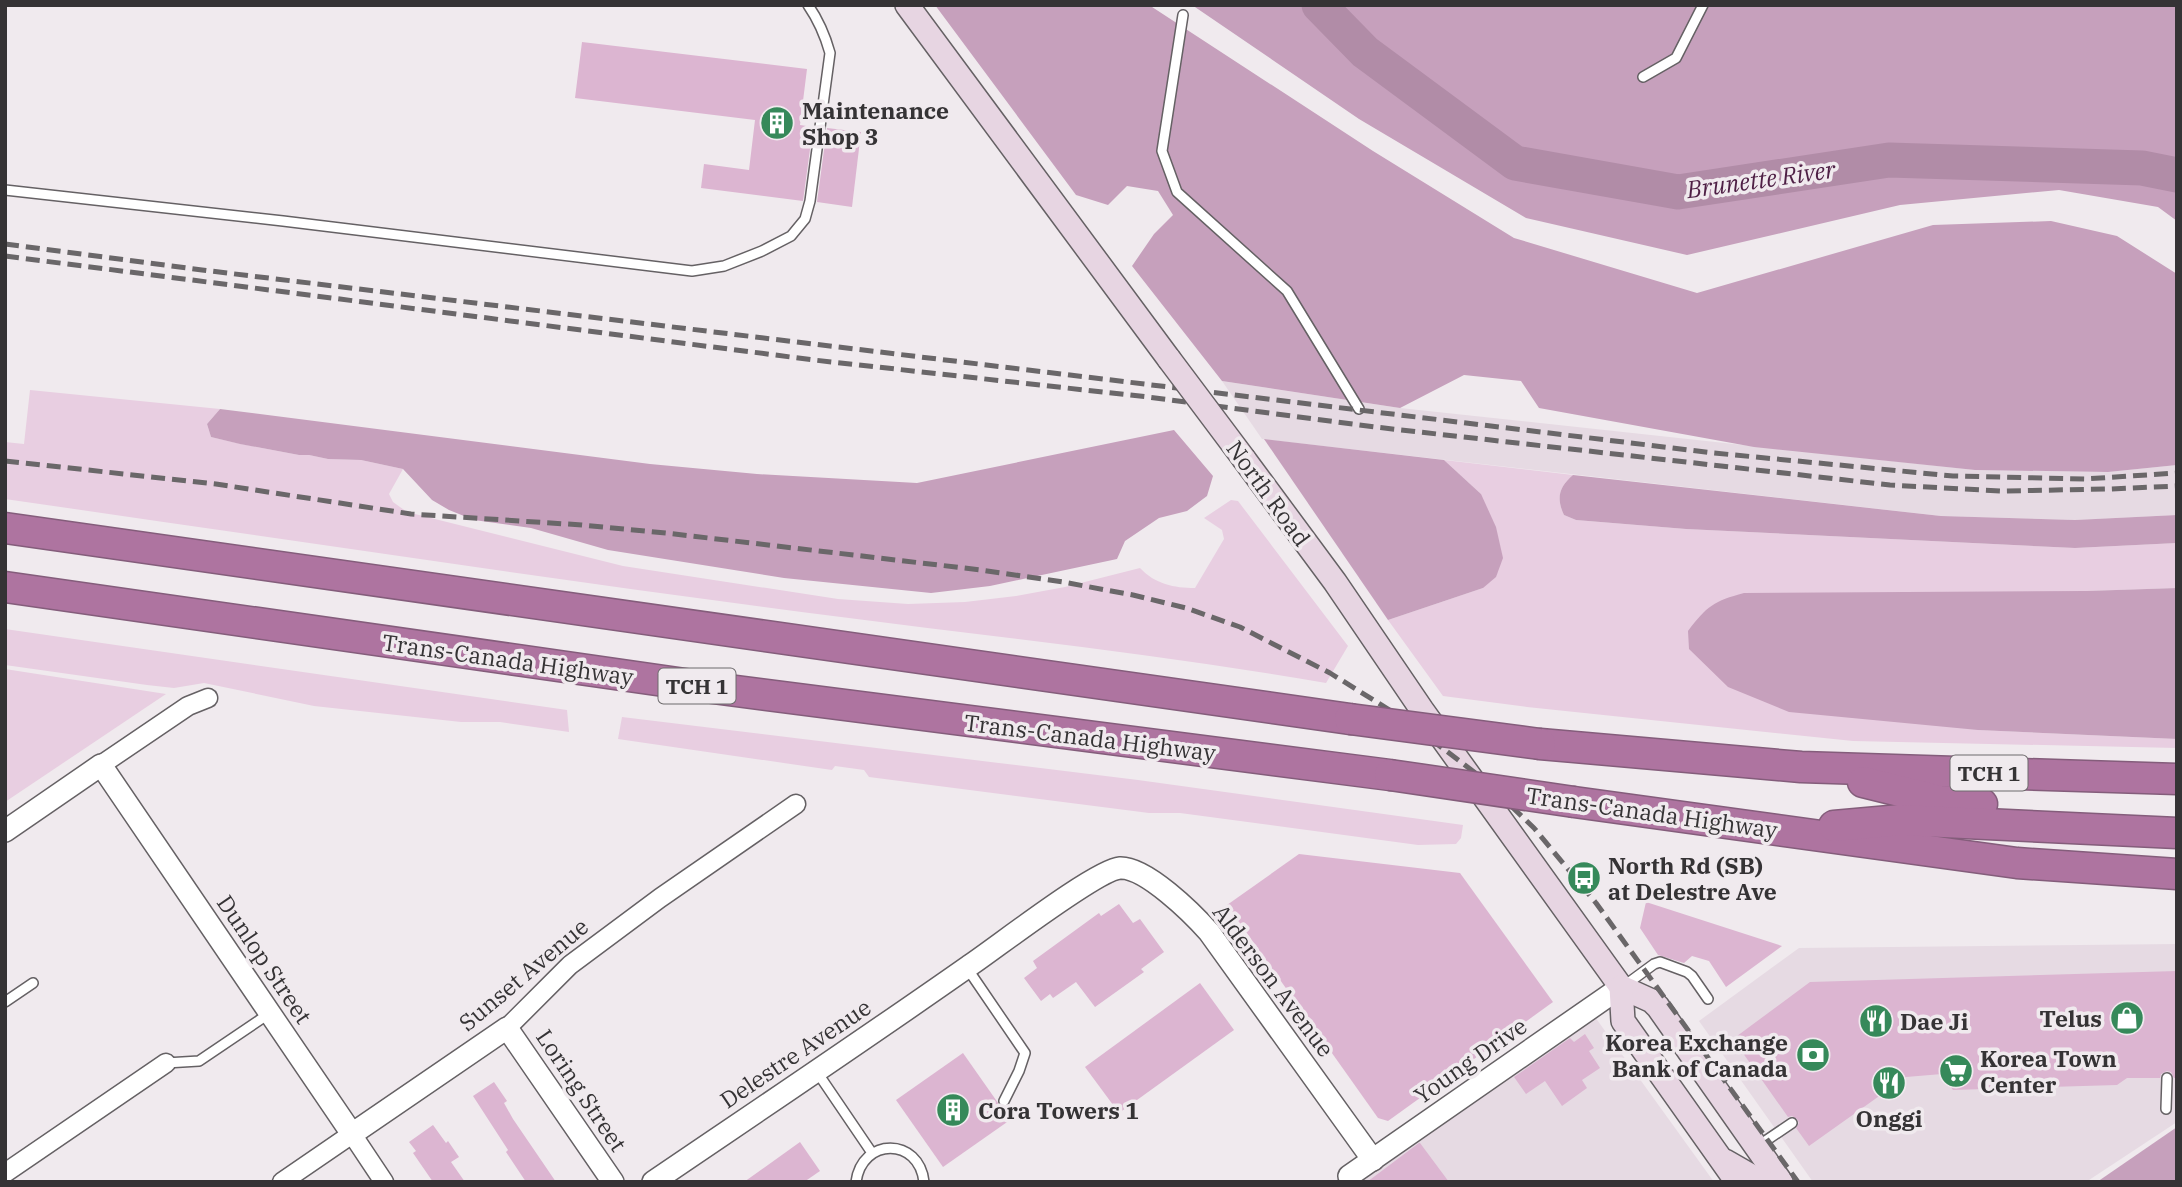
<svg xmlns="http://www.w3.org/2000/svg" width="2182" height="1187" viewBox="0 0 2182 1187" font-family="'IBM Plex Serif',serif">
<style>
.built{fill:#e6dae3}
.green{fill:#e8cee1}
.forest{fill:#c6a0bc}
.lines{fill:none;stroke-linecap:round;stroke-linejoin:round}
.river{stroke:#b18ca7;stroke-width:35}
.building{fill:#dcb5d1}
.service-casing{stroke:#656164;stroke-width:12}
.minor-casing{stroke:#656164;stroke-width:21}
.tertiary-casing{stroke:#656164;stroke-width:24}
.secondary-casing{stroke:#656164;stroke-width:26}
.motorway-casing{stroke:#845d7b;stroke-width:33}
.service{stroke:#fff;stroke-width:9}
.minor{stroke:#fff;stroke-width:18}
.tertiary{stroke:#fff;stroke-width:21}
.secondary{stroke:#e7d5e2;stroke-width:23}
.motorway{stroke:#ae74a0;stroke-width:30}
.rail{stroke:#6a6769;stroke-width:5;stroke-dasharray:14 7;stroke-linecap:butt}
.secondary-bridge-casing{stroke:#656164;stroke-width:26;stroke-linecap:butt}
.motorway-bridge-casing{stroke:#845d7b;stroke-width:33;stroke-linecap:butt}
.secondary-bridge{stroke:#e7d5e2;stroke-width:23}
.motorway-bridge{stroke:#ae74a0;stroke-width:30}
.labels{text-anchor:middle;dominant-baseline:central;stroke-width:7;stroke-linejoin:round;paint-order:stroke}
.shield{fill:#f0eaee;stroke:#6d6a6c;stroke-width:2}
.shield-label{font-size:21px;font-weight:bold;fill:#353335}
.poi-label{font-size:23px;font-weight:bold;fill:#353335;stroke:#f0eaee;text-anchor:start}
.street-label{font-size:23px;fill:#353335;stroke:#f0eaee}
.water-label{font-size:24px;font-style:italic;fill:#4e1f45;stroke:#f0eaee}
</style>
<rect width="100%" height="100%" fill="#f0eaee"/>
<g class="built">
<path d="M1222,381L1400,408L1975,470L2108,472L2177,465V515L2075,520L1941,516L1262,439Z"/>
<path d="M2177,944V1122L2086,1182H1813L1699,1021L1799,948Z"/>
<path d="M1595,1017L1714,1182H1358Z"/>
</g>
<g class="green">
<path d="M30,390L220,409L207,424L211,437L241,444L299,455H309L328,459L361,460L403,469L389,494L393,502L407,512L623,566L838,599L908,604L965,602L1016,596L1065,587L1140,568C1155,584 1174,588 1195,588L1224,539L1222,530L1204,518L1231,500L1238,501L1348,646L1326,683C1165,655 1003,638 841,617C562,581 284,539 5,499V442L24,444Z"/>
<path d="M1444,460L1573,475C1559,487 1556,498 1564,515L1576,520L1686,529L2075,548L2177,543V588L2086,591L1978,730L2177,739V748L1853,741L1527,707L1443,696L1388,620L1483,588L1481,494Z"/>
<path d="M5,629L567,710L569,732L500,722H461L314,706L204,683L174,688L147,685L5,665Z"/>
<path d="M5,669L166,694L5,802Z"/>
<path d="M622,717L1138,780L1463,825L1461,838L1456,844L1418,845L1180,813H1149L869,777L864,770L835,766L832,770L618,739Z"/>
</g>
<g class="forest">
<path d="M935,5H1149L1373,151L1514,238L1697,293L1933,225L2051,221L2117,236L2177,274V465L2108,472L1975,470L1754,447L1539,408L1521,381L1464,375L1400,408L1222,381L1132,266L1154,234L1173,215L1158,191L1127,186L1108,205L1076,195Z"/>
<path d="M1192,5H2177V221L2158,207L2059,190L1900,205L1687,255L1526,218L1359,119Z"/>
<path d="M220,409L650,464L757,474L917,483L1174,430L1213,476L1207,496L1187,511L1159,518L1125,541L1117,559L990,586L931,593L784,578L608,550L531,528L474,520L449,510L432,500L403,469L361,460L328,459L309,455H299L240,444L211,437L207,424Z"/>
<path d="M1264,439L1444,460L1481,494L1496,527L1503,558L1496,577L1483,588L1388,620Z"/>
<path d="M1573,475L1941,516L2075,520L2177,515V543L2075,548L1686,529L1576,520L1564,515C1556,498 1559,487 1573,475Z"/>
<path d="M2177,588V739L1978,730L1789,712L1728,687L1689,649L1688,631C1707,606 1714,601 1744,593L2086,591Z"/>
<path d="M2177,1127V1182H2097Z"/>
</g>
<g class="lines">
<path class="river" d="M1319,5L1365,52L1515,163L1678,192L1889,160L2142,168L2177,175"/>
</g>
<g class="building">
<path d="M582,42L807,69L800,125L813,127L803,201L701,188L704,164L749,170L755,120L575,98Z"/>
<path d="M827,128L861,132L852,207L817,202Z"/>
<path d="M1299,854L1460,873L1553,1002L1388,1121L1378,1118L1227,905Z"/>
<path d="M1646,902L1782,946L1726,987L1709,961L1692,956L1684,963L1658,955L1640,928Z"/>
<path d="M1119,904L1133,923L1140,919L1164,952L1141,969L1144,972L1095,1007L1076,982L1053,998L1050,994L1041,1001L1024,978L1037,968L1033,961L1099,913L1101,916Z"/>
<path d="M2177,971V1078H2174L2171,1072L2167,1071L2161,1074L2160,1078H2127L2117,1085L1953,1090L1942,1074L1906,1077L1809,1146L1796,1128L1799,1123L1797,1119L1792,1116L1788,1117L1733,1039L1810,982Z"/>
<path d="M1200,983L1234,1030L1119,1113L1085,1067Z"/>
<path d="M1585,1034L1594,1048L1589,1051L1600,1068L1582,1080L1587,1088L1562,1106L1545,1081L1526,1094L1514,1077L1570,1038L1574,1042Z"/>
<path d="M963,1053L1010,1120L943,1167L896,1100Z"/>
<path d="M494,1082L507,1101L504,1103L513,1119L556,1182H526L506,1152L508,1150L473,1096Z"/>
<path d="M433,1125L446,1143L448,1141L459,1157L451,1162L465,1182H433L413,1153L416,1151L409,1142Z"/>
<path d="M800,1142L820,1171L804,1182H744Z"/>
<path d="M1420,1143L1449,1182H1367L1419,1143Z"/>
</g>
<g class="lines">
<g class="service-casing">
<g id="service">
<path d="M1183,15L1162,151L1177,192L1287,291L1359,409"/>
<path d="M1643,77L1676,58L1703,5"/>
<path d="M5,190L283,221L692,271L724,266L762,251L791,236L805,219L810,201L830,53C825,35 819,21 808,5"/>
<path d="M967,968L1025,1053L1019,1071L1004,1101"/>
<path d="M1624,986L1654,964L1660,962L1687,972L1692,976L1708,999"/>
<path d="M5,1002L33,983"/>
<path d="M166,1063L199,1061L270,1013"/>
<path d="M817,1072L872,1153"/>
<path d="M2166,1109L2167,1078"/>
<path d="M1758,1146L1792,1123"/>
<path d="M856,1182C862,1137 919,1137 924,1182"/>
</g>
</g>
<g class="minor-casing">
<g id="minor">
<path d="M101,765L188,706L208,698"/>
<path d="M507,1028L570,965L660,898L796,804"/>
<path d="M5,1173L166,1063"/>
<path d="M282,1182L352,1134L384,1182"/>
</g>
</g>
<g class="tertiary-casing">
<g id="tertiary">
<path d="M5,831L101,765L352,1134L507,1028L613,1182"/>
<path d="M1349,1176L1621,987"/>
<path d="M653,1182C759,1110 865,1039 969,966C996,948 1096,870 1120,868C1146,867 1193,914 1209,932L1373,1160"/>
</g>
</g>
<g class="secondary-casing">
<g id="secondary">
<path d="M907,5L1169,359"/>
<path d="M1244,459L1335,582L1422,710L1621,987L1652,1001L1658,1007L1781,1182"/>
<path d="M1621,987L1623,1021L1737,1182"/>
<path d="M1725,1161L1753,1177L1765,1182"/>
</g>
</g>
<g class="motorway-casing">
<g id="motorway">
<path d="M5,528L1350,719"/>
<path d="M5,587L713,688L1390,775"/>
<path d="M1540,744L1801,767L2177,779"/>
<path d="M1863,782L1940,801L1982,804"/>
<path d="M1574,802L2017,863L2177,874"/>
<path d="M1834,826L1901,820L2177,833"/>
</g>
</g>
<use href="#service" class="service"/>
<use href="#minor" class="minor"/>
<use href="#tertiary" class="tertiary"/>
<use href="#secondary" class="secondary"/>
<use href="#motorway" class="motorway"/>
<g class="rail">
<path d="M5,244L202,270L1714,453L1953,476L2085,479L2177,473"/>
<path d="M5,256L814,360L1148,397L1375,427L1890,485L2002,491L2110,489L2177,486"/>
<path d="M5,461L216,484L411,514L582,525L666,533L981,570L1063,582L1133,595L1186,608L1240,627L1330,673L1404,719L1482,778L1534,828L1596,903L1798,1182"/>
</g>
<g class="secondary-bridge-casing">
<path id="secondary-bridge" d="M1169,359L1244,459"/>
</g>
<g class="motorway-bridge-casing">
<g id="motorway-bridge">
<path d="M1350,719L1540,744"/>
<path d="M1390,775L1574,802"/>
</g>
</g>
<use href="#secondary-bridge" class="secondary-bridge"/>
<use href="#motorway-bridge" class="motorway-bridge"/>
</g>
<defs>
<g id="building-disc" transform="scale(1.75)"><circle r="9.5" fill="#36895a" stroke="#f0eaee"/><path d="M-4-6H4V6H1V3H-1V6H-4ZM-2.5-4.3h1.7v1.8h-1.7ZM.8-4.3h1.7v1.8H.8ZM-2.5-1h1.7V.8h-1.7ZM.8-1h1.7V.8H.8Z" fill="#fff"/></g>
<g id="bus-disc" transform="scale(1.75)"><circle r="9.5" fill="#36895a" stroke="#f0eaee"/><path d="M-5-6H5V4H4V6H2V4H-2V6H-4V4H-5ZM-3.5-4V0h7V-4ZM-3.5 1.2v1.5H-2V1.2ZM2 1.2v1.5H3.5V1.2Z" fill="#fff"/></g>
<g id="shop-disc" transform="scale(1.75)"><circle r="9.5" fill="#36895a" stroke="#f0eaee"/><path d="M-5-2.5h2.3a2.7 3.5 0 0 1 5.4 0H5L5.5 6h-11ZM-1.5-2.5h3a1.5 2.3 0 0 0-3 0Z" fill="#fff"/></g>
<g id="restaurant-disc" transform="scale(1.75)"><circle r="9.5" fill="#36895a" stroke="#f0eaee"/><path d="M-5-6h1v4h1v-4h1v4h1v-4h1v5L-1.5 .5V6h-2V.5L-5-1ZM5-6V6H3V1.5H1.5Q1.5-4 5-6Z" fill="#fff"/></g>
<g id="bank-disc" transform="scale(1.75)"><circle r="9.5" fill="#36895a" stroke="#f0eaee"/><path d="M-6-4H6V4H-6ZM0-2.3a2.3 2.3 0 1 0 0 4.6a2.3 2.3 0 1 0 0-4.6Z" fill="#fff"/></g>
<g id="supermarket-disc" transform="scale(1.75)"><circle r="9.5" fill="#36895a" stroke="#f0eaee"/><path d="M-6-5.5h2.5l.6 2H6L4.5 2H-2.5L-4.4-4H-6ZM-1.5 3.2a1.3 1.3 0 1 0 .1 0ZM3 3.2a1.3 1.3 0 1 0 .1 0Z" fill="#fff"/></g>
</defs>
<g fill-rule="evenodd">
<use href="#building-disc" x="777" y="123"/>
<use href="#bus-disc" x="1584" y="878"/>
<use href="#shop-disc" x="2127" y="1018"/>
<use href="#restaurant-disc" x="1876" y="1021"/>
<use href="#bank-disc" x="1813" y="1055"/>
<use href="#supermarket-disc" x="1956" y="1071"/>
<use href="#restaurant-disc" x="1889" y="1083"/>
<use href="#building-disc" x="953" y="1110"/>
</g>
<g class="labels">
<g class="shield">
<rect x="658.5" y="668.5" width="77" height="35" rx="5"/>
<rect x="1950.5" y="755.5" width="77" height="35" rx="5"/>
</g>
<g class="shield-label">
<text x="697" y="686">TCH 1</text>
<text x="1989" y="773">TCH 1</text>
</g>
<g class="poi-label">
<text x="802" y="110">Maintenance<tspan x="802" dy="26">Shop 3</tspan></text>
<text x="1608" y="865">North Rd (SB)<tspan x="1608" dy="26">at Delestre Ave</tspan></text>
<text x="2102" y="1018" text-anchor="end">Telus</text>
<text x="1900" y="1021">Dae Ji</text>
<text x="1788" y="1042" text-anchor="end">Korea Exchange<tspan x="1788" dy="26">Bank of Canada</tspan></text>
<text x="1980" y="1058">Korea Town<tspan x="1980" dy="26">Center</tspan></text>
<text x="978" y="1110">Cora Towers 1</text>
<text x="1889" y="1118" text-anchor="middle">Onggi</text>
</g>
<g class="street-label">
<text transform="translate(1269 493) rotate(54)">North Road</text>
<text transform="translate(508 659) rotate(8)">Trans-Canada Highway</text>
<text transform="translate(1090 737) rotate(7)">Trans-Canada Highway</text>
<text transform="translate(1652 812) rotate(8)">Trans-Canada Highway</text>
<text transform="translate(265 959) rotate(56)">Dunlop Street</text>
<text transform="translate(523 974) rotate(-40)">Sunset Avenue</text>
<text transform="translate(1274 980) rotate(53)">Alderson Avenue</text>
<text transform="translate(795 1053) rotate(-34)">Delestre Avenue</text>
<text transform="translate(1470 1060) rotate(-35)">Young Drive</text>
<text transform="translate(582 1090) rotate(56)">Loring Street</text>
</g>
<g class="water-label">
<text transform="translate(1761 179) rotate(-8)">Brunette River</text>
</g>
</g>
<rect width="2182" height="1187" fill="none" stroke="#353335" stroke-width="14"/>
</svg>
